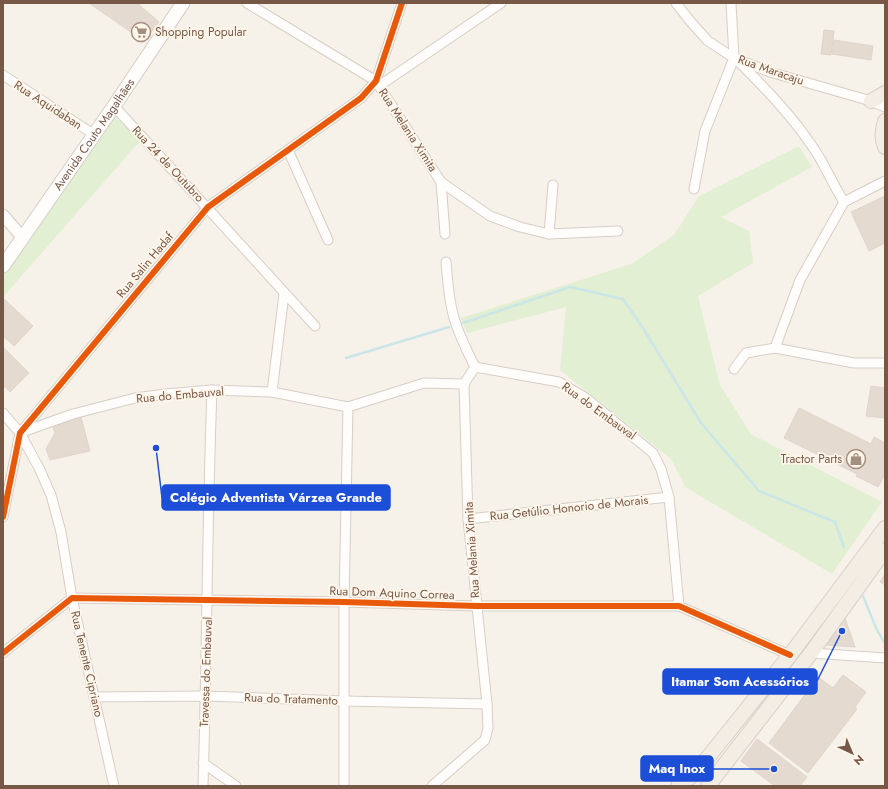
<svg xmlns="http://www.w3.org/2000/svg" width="888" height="789" viewBox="0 0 888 789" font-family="Jost,sans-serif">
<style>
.green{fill:#e3efd2}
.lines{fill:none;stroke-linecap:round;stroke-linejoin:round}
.stream{stroke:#cae6e8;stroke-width:2.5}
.building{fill:#e4dad0;stroke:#e0d4cb}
.minor-casing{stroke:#d6cec6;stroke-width:11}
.tertiary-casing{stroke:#d6cec6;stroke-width:13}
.secondary-casing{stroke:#d6cec6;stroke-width:15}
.primary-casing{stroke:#d9cfc8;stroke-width:16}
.minor{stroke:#fefdfc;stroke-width:9}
.tertiary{stroke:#fefdfc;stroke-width:11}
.secondary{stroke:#fefdfc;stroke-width:13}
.primary{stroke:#f3ede4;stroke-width:14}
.cycleway-casing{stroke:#fff6ea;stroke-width:8}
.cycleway{stroke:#e8590c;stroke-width:6}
.labels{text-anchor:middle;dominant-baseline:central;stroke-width:3.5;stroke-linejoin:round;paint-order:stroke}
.poi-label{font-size:12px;fill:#775847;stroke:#fff6ea;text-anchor:start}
.street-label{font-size:12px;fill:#775847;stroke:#fff6ea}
.leader{fill:none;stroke:#1d4ed8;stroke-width:1.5}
.callout-dot{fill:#1d4ed8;stroke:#fff6ea;stroke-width:1.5}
.callout{fill:#1d4ed8;stroke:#1d4ed8;stroke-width:1.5}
.callout-label{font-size:13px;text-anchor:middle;font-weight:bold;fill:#fff}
</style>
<rect width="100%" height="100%" fill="#f7f2e9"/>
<g class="green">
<path d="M115,116L140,141L3,297V272Z"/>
<path d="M799,146L812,167L721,217L749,231L753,263L698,296L720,385L751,434L882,502L832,574L685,487L671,459L560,370L566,307L467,333L461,318L631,264L674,235L699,196Z"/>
</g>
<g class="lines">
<g class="stream">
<path d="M463,323L570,287L623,299L643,328L701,423L759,491L835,522L844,547"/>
<path d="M346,358L449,327"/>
<path d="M863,596L876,628L885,644"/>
</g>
</g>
<g class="building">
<path d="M89,3H137L159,22L144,41Z"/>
<path d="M824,30L834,31L831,55L821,54Z"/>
<path d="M834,40L873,46L871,60L832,54Z"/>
<path d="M885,196V243L869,251L851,212Z"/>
<path d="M4,299L33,326L14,346L3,336Z"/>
<path d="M3,347L29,373L10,392L3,385Z"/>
<path d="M871,386L885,388V418L866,416Z"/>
<path d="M799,408L871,444L874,437L885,443V474L878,487L856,476L857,474L784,438Z"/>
<path d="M81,417L90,451L50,460L46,449L55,433L52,424Z"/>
<path d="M885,574V585L880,582Z"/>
<path d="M845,618L855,647L826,645Z"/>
<path d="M843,675L866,692L855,707L857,709L808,773L769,743L818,677L833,688Z"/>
<path d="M757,739L807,777L800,786H775L741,761Z"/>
</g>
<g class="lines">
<g class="minor-casing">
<g id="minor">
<path d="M247,3L376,81L441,182L445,234"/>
<path d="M676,3L690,21L708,41L734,58L770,72L871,101L885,107"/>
<path d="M738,61C767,90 796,120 818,155C827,170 834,186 844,202"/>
<path d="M3,75L93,134"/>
<path d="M379,86L501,3"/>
<path d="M114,106L315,326"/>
<path d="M288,150L328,240"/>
<path d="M441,182L490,216L520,227L549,234L618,231"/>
<path d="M694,189L705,131L734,58L731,3"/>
<path d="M549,234L553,185"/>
<path d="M446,262C448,283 449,304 456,324C461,339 468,353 475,367"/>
<path d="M775,348L800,280L844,202L885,181"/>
<path d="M734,369L746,353L775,348L854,363H885"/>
<path d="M464,384L475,367L559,382L586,398L653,453L661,469L669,497L679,606"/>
<path d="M272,392L284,294"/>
<path d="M3,413L20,433L39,468L51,495L61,532L72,598L114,786"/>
<path d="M22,432L73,414L135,398L166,394L212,390L272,392L348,407L424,383L464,384"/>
<path d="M3,517L20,433L208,207L361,98L376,81L402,3"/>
<path d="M468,519L669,497"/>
<path d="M3,653L72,598L344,602L476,606H679L790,655"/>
<path d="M811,653L885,658"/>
<path d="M95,697L205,696L344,701L487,704"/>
<path d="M203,763L236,786"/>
<path d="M203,786C207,654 207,522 212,390"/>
<path d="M344,786V602L348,407"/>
<path d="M432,786L485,740L488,728L487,704L468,519L464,384"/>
</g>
</g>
<g class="tertiary-casing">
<path id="tertiary" d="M3,215L23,238"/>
</g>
<g class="secondary-casing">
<g id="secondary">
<path id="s1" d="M3,266L114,106L183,3"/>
</g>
</g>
<g class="primary-casing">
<g id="primary">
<path d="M871,101L885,93"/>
<path d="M885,121C882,130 881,138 885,147"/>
<path d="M678,786L693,775L709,756L790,655L885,528"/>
<path d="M708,786L811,653L885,550"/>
</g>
</g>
<use href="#minor" class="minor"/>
<use href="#tertiary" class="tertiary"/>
<use href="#secondary" class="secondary"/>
<use href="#primary" class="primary"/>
<g class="cycleway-casing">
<g id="cycleway">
<path d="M3,517L20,433L208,207L361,98L376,81L402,3"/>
<path d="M3,653L72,598L344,602L476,606H679L790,655"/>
</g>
</g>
<use href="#cycleway" class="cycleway"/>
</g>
<defs>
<g id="supermarket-ring" transform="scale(1)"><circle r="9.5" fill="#fff6ea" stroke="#a48e80" stroke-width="1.5"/><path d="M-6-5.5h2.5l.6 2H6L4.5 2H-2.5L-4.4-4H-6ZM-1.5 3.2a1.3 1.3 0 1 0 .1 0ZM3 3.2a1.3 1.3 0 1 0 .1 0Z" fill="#a48e80"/></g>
<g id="shop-ring" transform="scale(1)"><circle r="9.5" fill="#fff6ea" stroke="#a48e80" stroke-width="1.5"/><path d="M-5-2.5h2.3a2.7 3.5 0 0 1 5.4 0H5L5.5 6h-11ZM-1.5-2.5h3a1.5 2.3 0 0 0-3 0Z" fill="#a48e80"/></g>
</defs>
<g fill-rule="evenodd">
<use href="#supermarket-ring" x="141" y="32"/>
<use href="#shop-ring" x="856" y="459"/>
</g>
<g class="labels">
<g class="poi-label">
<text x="155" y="32">Shopping Popular</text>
<text x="842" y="459" text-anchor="end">Tractor Parts</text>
</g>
<g class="street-label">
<text transform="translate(771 70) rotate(19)">Rua Maracaju</text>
<text transform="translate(48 105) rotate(33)">Rua Aquidaban</text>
<text transform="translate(408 130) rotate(57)">Rua Melania Ximita</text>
<text stroke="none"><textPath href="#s1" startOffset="160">Avenida Couto Magalhães</textPath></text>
<text transform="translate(168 164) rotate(47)">Rua 24 de Outubro</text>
<text transform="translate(145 265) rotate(-50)">Rua Salin Hadaf</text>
<text transform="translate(180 395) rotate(-5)">Rua do Embauval</text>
<text transform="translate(599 411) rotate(36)">Rua do Embauval</text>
<text transform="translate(569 508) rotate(-6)">Rua Getúlio Honorio de Morais</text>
<text transform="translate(472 550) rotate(-94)">Rua Melania Ximita</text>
<text transform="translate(392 593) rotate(2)">Rua Dom Aquino Correa</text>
<text transform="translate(87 664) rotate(77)">Rua Tenente Cipriano</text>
<text transform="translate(206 672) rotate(-88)">Travessa do Embauval</text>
<text transform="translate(291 699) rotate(2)">Rua do Tratamento</text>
</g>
</g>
<path class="leader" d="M156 448L162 498M842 631L817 681M774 769L713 769"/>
<g class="callout-dot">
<circle cx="156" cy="448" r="4"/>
<circle cx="842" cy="631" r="4"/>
<circle cx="774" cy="769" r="4"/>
</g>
<g class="callout">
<rect x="162" y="485" width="228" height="25" rx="4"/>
<rect x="663" y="669" width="154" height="25" rx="4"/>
<rect x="641" y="756" width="72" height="25" rx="4"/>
</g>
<g class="callout-label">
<text x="276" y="502">Colégio Adventista Várzea Grande</text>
<text x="740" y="686">Itamar Som Acessórios</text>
<text x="677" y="773">Maq Inox</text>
</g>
<rect width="888" height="789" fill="none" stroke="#775847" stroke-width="8"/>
<g transform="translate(852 753) rotate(136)" stroke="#fff6ea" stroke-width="3" paint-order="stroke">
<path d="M0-3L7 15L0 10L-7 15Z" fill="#775847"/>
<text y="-6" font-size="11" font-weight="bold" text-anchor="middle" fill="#775847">N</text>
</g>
</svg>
